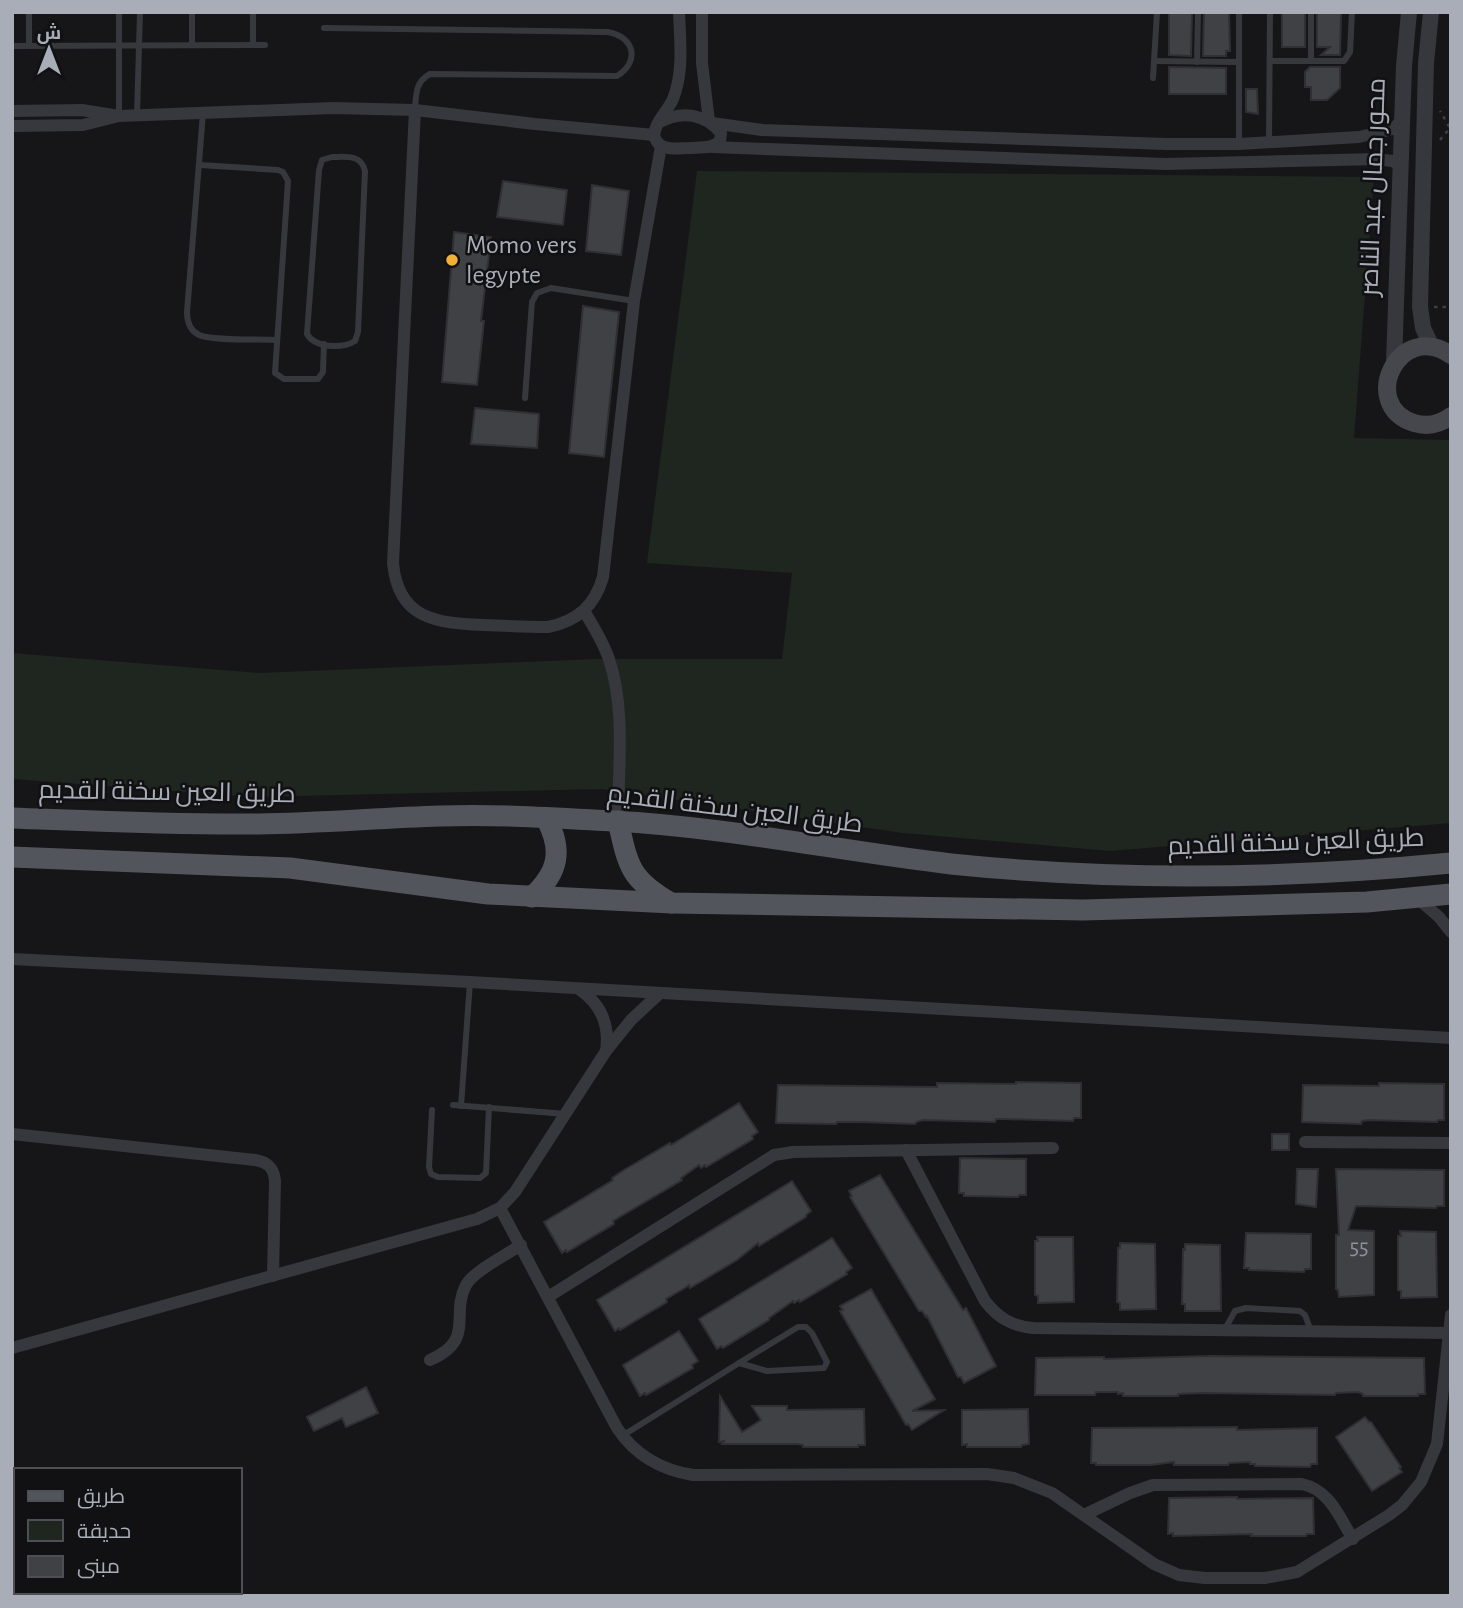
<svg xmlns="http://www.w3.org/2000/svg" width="1463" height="1608" viewBox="0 0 1463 1608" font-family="'Alegreya Sans',Cairo,sans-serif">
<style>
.green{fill:#1e261f}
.building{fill:#404145;stroke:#303034;stroke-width:2}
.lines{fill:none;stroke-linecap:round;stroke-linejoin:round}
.path{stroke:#3d3f44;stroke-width:2.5;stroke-dasharray:3.5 5;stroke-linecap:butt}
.service{stroke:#37383d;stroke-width:6}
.minor{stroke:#37383d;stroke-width:12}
.tertiary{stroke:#37383d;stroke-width:16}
.secondary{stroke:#45474d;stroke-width:18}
.primary{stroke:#53555c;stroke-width:21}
.poi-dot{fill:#f2b134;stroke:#111113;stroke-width:2.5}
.labels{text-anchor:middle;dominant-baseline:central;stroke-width:5;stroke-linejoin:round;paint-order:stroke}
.number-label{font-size:23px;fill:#8e929b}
.street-label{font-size:26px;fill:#a8adb8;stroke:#111113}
.poi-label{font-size:26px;fill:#a8adb8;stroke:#111113;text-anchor:start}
</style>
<rect width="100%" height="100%" fill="#161618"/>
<path class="green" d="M697,171L1374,177L1354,438L1451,440V823L1110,851L903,833L602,789L254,797L12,779V653L260,673L596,659H782L792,573L647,563Z"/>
<g class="building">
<path d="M1169,12H1192L1191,56L1169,55Z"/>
<path d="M1204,12H1229L1230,51H1226V56H1203Z"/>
<rect x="1282" y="12" width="23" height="35"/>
<path d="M1317,12H1341L1340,55H1321L1330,47H1317Z"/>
<path d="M1169,67L1226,68V94H1169Z"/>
<path d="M1310,67H1340V88L1327,100H1311V87H1305V72Z"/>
<path d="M1246,89H1257L1258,114L1246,112Z"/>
<path d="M503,181L567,190L563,225L497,217Z"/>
<path d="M592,185L629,191L621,255L586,251Z"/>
<path d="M454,232L491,237L481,321H484L477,385L442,382Z"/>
<path d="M583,306L619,312L604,457L569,453Z"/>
<path d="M475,408L539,414L537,448L471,444Z"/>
<path d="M1016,1082L1081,1083V1118H1074L1073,1121L1003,1119H996L995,1122L923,1120L916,1122L915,1124L861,1122H837L836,1124L776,1123L778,1085L937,1087V1083L1016,1084Z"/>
<path d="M1379,1083L1444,1084V1120H1438L1437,1122L1369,1120L1362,1121L1361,1124L1302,1122L1303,1085L1379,1086Z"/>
<path d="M739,1103L758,1132L752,1136L753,1139L706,1167L705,1165L701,1168L699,1165L681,1178L682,1180L613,1221L614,1224L567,1252L566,1250L562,1253L544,1222L613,1180L612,1178L624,1170L670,1143L671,1145Z"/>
<rect x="1272" y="1134" width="17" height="16"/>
<path d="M960,1158L1026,1159V1195H1019L1018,1197L964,1196V1193H959Z"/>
<path d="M1297,1169H1318L1316,1207L1296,1204Z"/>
<path d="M1336,1169L1444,1170V1206H1437L1436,1208L1356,1206L1348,1230L1374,1231V1295L1339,1297L1338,1290L1336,1289V1235H1339Z"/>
<path d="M880,1175L963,1310L966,1308L996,1366L964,1383L961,1377H958L927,1316L926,1317L922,1311H919L850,1197L852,1196L849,1191Z"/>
<path d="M792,1181L811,1211L806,1215V1217L759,1246L758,1243L737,1260L690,1288L689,1285L685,1288L666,1299L667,1302L620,1330L619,1328L615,1331L597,1300Z"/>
<path d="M1400,1231L1436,1232L1437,1297L1401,1298V1291L1398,1290V1236H1401Z"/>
<path d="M1246,1233L1311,1234V1269H1305L1304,1272L1249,1270V1268H1244Z"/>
<path d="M1037,1237H1073L1074,1302L1038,1303V1296L1035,1295V1241H1038Z"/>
<path d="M832,1238L852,1268L846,1272L847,1274L800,1302L799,1300L794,1303L793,1301L769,1318V1320L723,1348L721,1346L717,1349L699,1319Z"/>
<path d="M1120,1243L1155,1244L1156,1309L1120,1310V1303L1117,1302L1118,1248H1120Z"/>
<path d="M1185,1244L1220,1245L1221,1311H1185V1304H1182L1183,1249L1185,1250Z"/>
<path d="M871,1289L935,1399L912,1411L944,1410L912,1430L908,1424L906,1425L840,1311L843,1310L840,1306Z"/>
<path d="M679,1331L698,1361L692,1365L693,1368L646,1395L645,1393L640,1396L623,1365Z"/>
<path d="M1211,1356L1424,1358L1425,1394H1418V1396H1363V1394L1358,1392L1336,1393L1335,1395L1202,1393L1178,1394V1396H1123V1393L1118,1394V1392H1096L1095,1395H1035L1036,1358L1104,1357V1359Z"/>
<path d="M366,1387L378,1413L346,1427L342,1418L314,1431L307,1417Z"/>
<path d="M720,1396L742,1432L761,1420L752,1406H787V1410L864,1409L865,1445H858V1447H803V1445L798,1444H722L724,1441L719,1442Z"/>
<path d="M1028,1409L1029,1444L1022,1445L1021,1447H967V1444L962,1445V1410Z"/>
<path d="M1365,1417L1369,1422H1371L1401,1467L1399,1468L1402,1472L1372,1491L1336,1437Z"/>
<path d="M1237,1427V1430L1317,1428V1464H1311L1310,1467L1255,1466V1464H1250V1462L1229,1463L1228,1465H1174V1462L1151,1465H1096V1463H1091L1092,1428Z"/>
<path d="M1237,1497V1499L1313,1498L1314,1534H1307L1306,1536H1251L1252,1534L1173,1536V1533L1168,1534L1169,1498Z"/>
</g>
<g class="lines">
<g class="path">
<path d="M1440,140L1450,128L1440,111"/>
<path d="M1434,307H1451"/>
</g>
<g class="service">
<path d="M29,12V46"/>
<path d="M192,12V45"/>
<path d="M253,12V45"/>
<path d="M324,28L608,32C635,37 640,62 617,76L430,74C415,82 416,95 415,110"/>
<path d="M12,46L265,45"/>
<path d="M1154,61L1239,62"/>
<path d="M1270,61H1344L1350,52L1352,12"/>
<path d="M1311,61V12"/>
<path d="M1197,62L1198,12"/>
<path d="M1153,78L1157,12"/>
<path d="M203,113L187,312C187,321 189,330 199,335C212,341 259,339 277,340"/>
<path d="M119,115V12"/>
<path d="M137,115L140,12"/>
<path d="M1269,142L1270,12"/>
<path d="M1239,143V12"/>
<path d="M332,157C346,157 361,154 365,171L358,332L355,341C342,349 315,348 307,334L319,170L322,160Z"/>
<path d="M200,165L278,170L283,172L288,181L275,373L284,379H318L323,372L324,344"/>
<path d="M525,398L532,302L537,293L551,288L634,301"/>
<path d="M453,1105L566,1114"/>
<path d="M461,1106L470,982"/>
<path d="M432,1110L429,1167L431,1174L438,1177L480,1178L486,1173L489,1107"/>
<path d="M798,1327H806L812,1333L827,1362L824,1368L767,1371L739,1363Z"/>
<path d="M1225,1329L1235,1311L1246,1308L1300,1311L1305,1315L1311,1331"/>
<path d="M622,1436L739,1363"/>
</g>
<g class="minor">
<path d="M702,12V63L709,121"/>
<path d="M415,110L393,563C398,619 436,623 483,625C505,626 527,627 548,627C578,621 595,605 603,577L634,301L661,146"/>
<path d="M12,111L82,110L119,116L333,108L415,110L535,124L654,135"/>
<path d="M660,122C682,110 705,114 721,133L720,141C712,149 700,147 689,148C678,148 660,152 655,138C651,126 668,111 673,99C684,71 680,42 679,12"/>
<path d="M712,123L762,130L1166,144H1239L1359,137L1393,129L1401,121"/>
<path d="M12,126L83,125L119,116"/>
<path d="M712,147L1166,164L1377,159L1392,161L1400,165"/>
<path d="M584,611C594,627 603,642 609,659C626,710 618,769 618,821"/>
<path d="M1417,898L1439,917L1451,932"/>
<path d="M12,959L470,982L1451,1038"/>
<path d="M579,989C601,1004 610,1024 606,1051"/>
<path d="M12,1134L255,1160C268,1162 274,1168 275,1181L273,1276"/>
<path d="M1305,1142L1451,1143"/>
<path d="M906,1150L985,1301C998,1318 1012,1326 1033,1328L1449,1333"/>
<path d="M500,1208L617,1428C635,1455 661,1470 693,1475L987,1474L1014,1478L1052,1493L1154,1564L1179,1575L1205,1578H1265L1297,1572L1389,1515L1402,1505L1421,1482L1437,1444L1451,1315"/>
<path d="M548,1297L774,1155L793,1152L1053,1148"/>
<path d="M12,1348L477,1219L500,1208L515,1192L606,1051L631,1020L660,993"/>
<path d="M430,1360C476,1340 450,1315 466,1285C474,1271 506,1255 521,1245"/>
<path d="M1084,1515L1130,1493L1153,1485L1302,1484C1330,1490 1339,1517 1353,1539"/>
</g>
<g class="tertiary">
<path d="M1431,12L1426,63L1420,307L1423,328L1432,347"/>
<path d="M1394,364L1404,66L1409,12"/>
</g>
<path class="secondary" d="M1451,355C1399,319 1358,405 1414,423C1427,427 1440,424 1451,416"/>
<g class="primary">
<path d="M12,818C94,821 176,825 259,824C319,823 379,818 440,816C497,814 556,818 613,821C727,827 839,851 951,864C1117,881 1286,879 1451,863"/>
<path d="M618,821C628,865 629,879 671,903"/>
<path d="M12,857L290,868L488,894L672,903L1083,910L1367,902L1451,894"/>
<path d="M532,897C559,872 563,850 546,818"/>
</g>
</g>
<circle class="poi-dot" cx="452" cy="260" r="7"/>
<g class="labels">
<g class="number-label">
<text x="1359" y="1247">55</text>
</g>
<g class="street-label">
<text transform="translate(1373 187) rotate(-88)">محور جمال عبد الناصر</text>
<text transform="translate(167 792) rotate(1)">طريق العين سخنة القديم</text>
<text transform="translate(735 809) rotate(7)">طريق العين سخنة القديم</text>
<text transform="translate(1296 842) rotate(-2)">طريق العين سخنة القديم</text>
</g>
<g class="poi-label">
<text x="466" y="245">Momo vers<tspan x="466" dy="30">legypte</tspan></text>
</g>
</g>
<rect width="1463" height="1608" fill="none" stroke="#a8adb8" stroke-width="28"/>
<rect x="14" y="1468" width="228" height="126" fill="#111113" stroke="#4d4f55" stroke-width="2"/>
<rect x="28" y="1491" width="35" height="10" fill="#53555c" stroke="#4d4f55" stroke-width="2"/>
<text x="77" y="1503" font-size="21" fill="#a8adb8">طريق</text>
<rect x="28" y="1520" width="35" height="21" fill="#1e261f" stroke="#4d4f55" stroke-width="2"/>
<text x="77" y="1538" font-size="21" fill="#a8adb8">حديقة</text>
<rect x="28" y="1556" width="35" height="21" fill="#404145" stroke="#4d4f55" stroke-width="2"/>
<text x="77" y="1573" font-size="21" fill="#a8adb8">مبنى</text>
<g transform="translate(49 49)" stroke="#111113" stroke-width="5" paint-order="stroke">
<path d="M0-5L12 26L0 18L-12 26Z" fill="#a8adb8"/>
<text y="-10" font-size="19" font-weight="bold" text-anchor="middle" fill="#a8adb8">ش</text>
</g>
</svg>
